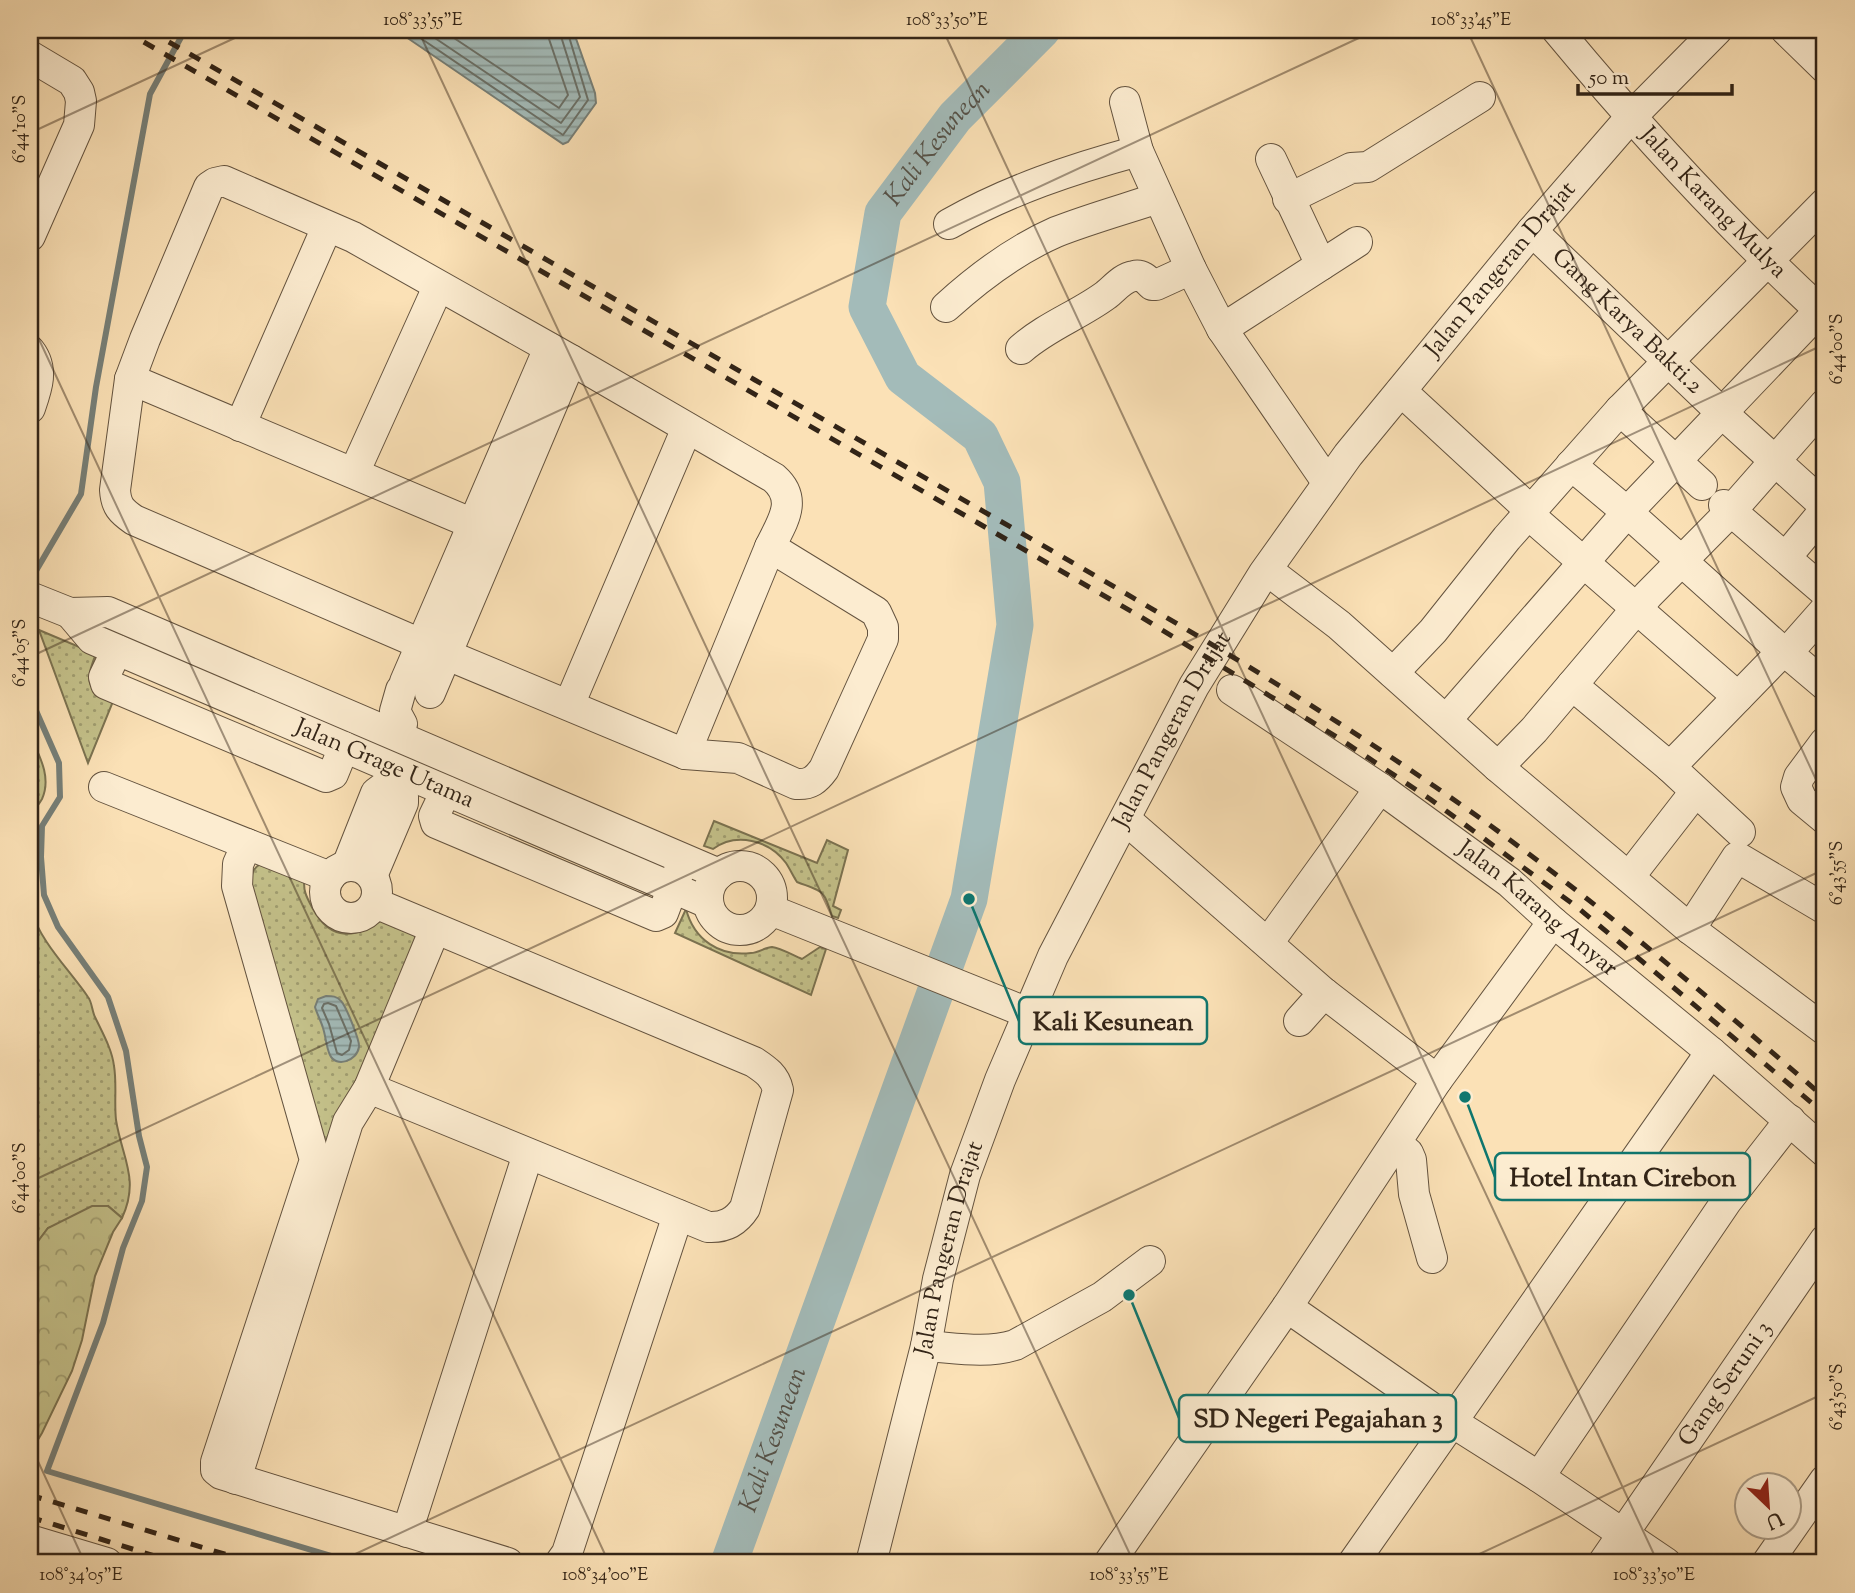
<svg xmlns="http://www.w3.org/2000/svg" width="1855" height="1593" viewBox="0 0 1855 1593" font-family="'Sorts Mill Goudy',serif">
<style>
.green{fill:url(#green-dots);stroke:#7b7250;stroke-width:2}
.forest{fill:url(#forest-crowns);stroke:#7b7250;stroke-width:2}
.water{fill:url(#water-rules);stroke:#767f78;stroke-width:2}
.lines{fill:none;stroke-linecap:round;stroke-linejoin:round}
.shore{stroke:#6a7068;stroke-width:2}
.stream{stroke:#767f78;stroke-width:6}
.river{stroke:#a3bbb9;stroke-width:37}
.minor-casing{stroke:#64533f;stroke-width:32}
.minor{stroke:#fcecd0;stroke-width:30}
.rail{stroke:#322417;stroke-width:5;stroke-dasharray:12 12;stroke-linecap:butt}
.ticks{fill:none;stroke:#322417;stroke-width:2;stroke-opacity:0.45}
.labels{text-anchor:middle;dominant-baseline:central;stroke-width:7;stroke-linejoin:round;paint-order:stroke}
.street-label{font-size:24px;fill:#322417;stroke:#fcecd0}
.water-label{font-size:26px;font-style:italic;fill:#545148;stroke:#fcecd0}
.leader{fill:none;stroke:#0f766e;stroke-width:2.5}
.callout-dot{fill:#0f766e;stroke:#fcecd0;stroke-width:2.5}
.callout{fill:#fcecd0;stroke:#0f766e;stroke-width:2.5}
.callout-label{font-size:26px;text-anchor:middle;font-weight:bold;fill:#322417}
.neatline{fill:none;stroke:#322417;stroke-width:2.5}
.ticks-label{font-size:18px;text-anchor:middle;fill:#322417}
</style>
<defs>
<pattern id="green-dots" width="8" height="8" patternUnits="userSpaceOnUse" patternTransform="scale(1.75)"><rect width="8" height="8" fill="#c4c18a"/><path d="M2 2h.1M6 6h.1" fill="none" stroke="#a09d70" stroke-width="1.8" stroke-linecap="round"/></pattern>
<pattern id="forest-crowns" width="20" height="18" patternUnits="userSpaceOnUse" patternTransform="scale(1.75)"><rect width="20" height="18" fill="#c4c18a"/><path d="M2 6a3 3 0 1 1 6 0M12 15a3 3 0 1 1 6 0" fill="none" stroke="#a09d70"/></pattern>
<pattern id="water-rules" width="6" height="5" patternUnits="userSpaceOnUse" patternTransform="scale(1.75)"><rect width="6" height="5" fill="#a3bbb9"/><path d="M0 2.5h6" fill="none" stroke="#859895"/></pattern>
</defs>
<rect width="100%" height="100%" fill="#fbe1b6"/>
<filter id="stains"><feTurbulence type="fractalNoise" baseFrequency=".00286" numOctaves="4"/><feColorMatrix values="0 0 0 0 .2 0 0 0 0 .09 0 0 0 0 .02 0 0 0 .5 -.17"/></filter>
<radialGradient id="worn" r=".72"><stop offset=".6" stop-color="#630" stop-opacity="0"/><stop offset="1" stop-color="#630" stop-opacity=".3"/></radialGradient>
<g class="green">
<path d="M39,630L96,654C85,680 85,691 114,699L88,763Z"/>
<path d="M30,735C39,755 52,777 42,799C38,806 33,811 30,818Z"/>
<path d="M714,821L817,863L827,840L848,850L833,906L841,910L838,918L832,916C824,889 823,892 797,882C793,876 790,869 786,863C769,840 736,832 713,849L704,846Z"/>
<path d="M265,862L305,877C302,890 307,898 313,909C331,942 357,939 383,918L412,932L418,941L327,1149L250,892C251,878 250,867 265,862Z"/>
<path d="M30,908C41,943 68,968 88,997C92,1002 92,1011 95,1017C102,1032 112,1049 114,1066C117,1084 114,1102 116,1120C122,1158 140,1179 122,1218L108,1206L48,1228L30,1252L32,1229Z"/>
<path d="M686,909C694,940 720,957 751,953C758,953 766,947 772,947C781,948 794,956 802,959L820,947L826,949L811,995L675,933Z"/>
</g>
<path class="forest" d="M92,1206H108L122,1218L113,1232L95,1276L82,1340L72,1371L42,1433L36,1443L30,1442V1252L48,1228Z"/>
<g class="water">
<path d="M404,30H573L595,93L596,103L568,142L563,144L406,37Z"/>
<path d="M326,996C332,996 337,996 341,1001C346,1006 360,1041 359,1047C357,1061 336,1068 330,1055C326,1047 326,1037 323,1028C321,1021 317,1014 315,1007L318,999Z"/>
</g>
<g class="lines">
<g class="shore">
<path d="M411,30L413,33L563,135L588,100L567,30"/>
<path d="M423,30L561,123L580,97L559,30"/>
<path d="M442,30L559,108L568,95L549,39L548,30"/>
<path d="M328,1003L336,1006L351,1041L349,1050L342,1055L337,1053L329,1024L322,1008L324,1004Z"/>
</g>
<g class="stream">
<path d="M30,581L81,494L96,387L150,94L185,30"/>
<path d="M30,697L59,763L60,797L42,826L41,857L44,895L58,927L108,997L126,1051L139,1136L147,1167L142,1201L123,1248L103,1323L47,1471L355,1563"/>
</g>
<path class="river" id="s1" d="M729,1563L969,899L1015,625L1002,482L980,436L903,377L867,307L883,213L955,117L1042,30"/>
<g class="minor-casing">
<g id="minor">
<path id="s2" d="M1557,30C1640,130 1729,227 1825,315"/>
<path d="M1786,30L1825,68"/>
<path d="M30,56L72,81L79,92L81,101L79,125L30,236"/>
<path d="M1125,102L1138,151L1191,269L1222,329L1327,482"/>
<path d="M1271,159L1321,265"/>
<path d="M224,181L353,237L571,360L774,478C799,500 782,522 770,547L876,612L883,627V639L824,769C816,780 810,785 796,784L738,758L685,754L421,644L134,520C121,511 116,506 115,490L130,379L145,339L209,187L215,183Z"/>
<path d="M1288,199L1351,168L1368,167L1480,97"/>
<path d="M949,224C1009,190 1072,169 1138,151"/>
<path id="s3" d="M1532,231L1722,413L1825,506"/>
<path d="M946,307C979,277 1015,250 1056,232C1089,219 1125,209 1158,198"/>
<path d="M1222,329L1357,242"/>
<path d="M1021,349C1047,326 1079,315 1106,295C1115,288 1122,278 1134,276C1142,274 1147,280 1152,285H1156L1191,269"/>
<path d="M30,351C44,369 37,388 30,408"/>
<path d="M130,379L497,534"/>
<path d="M1401,391L1531,511"/>
<path d="M1620,410L1702,485"/>
<path d="M240,426L327,227"/>
<path d="M1571,465L1627,512L1783,652"/>
<path d="M354,473L438,287"/>
<path d="M1724,505L1825,592"/>
<path d="M1528,514L1738,697"/>
<path d="M1786,557L1825,510"/>
<path d="M1267,570L1339,625L1498,767L1690,929L1825,1030"/>
<path d="M30,597L70,613L108,612L719,874"/>
<path id="s4" d="M70,613L92,639L708,903"/>
<path d="M117,650L104,677L106,684L326,777L333,774L344,747"/>
<path d="M1787,653L1825,610"/>
<path d="M1393,673L1433,631L1507,538L1620,410L1825,203"/>
<path d="M405,682L549,348"/>
<path d="M1572,685L1670,767L1740,832"/>
<path d="M401,690L395,711L402,724"/>
<path id="s5" d="M1232,690L1380,788L1509,882L1553,922L1711,1052L1825,1152"/>
<path d="M430,693L571,360"/>
<path d="M569,705L687,428"/>
<path d="M1447,719L1631,508L1820,310"/>
<path d="M1825,742L1799,777L1796,787L1802,800L1825,819"/>
<path d="M685,754L770,547"/>
<path d="M1498,767L1534,730L1648,595L1731,511L1825,404"/>
<path d="M1670,767L1781,653H1787L1825,685"/>
<path d="M104,787L330,877"/>
<path d="M446,791L434,816L436,823L656,916L663,913L679,871"/>
<path d="M1125,819L1324,993L1437,1080"/>
<path d="M247,844L238,864L237,886L315,1160L216,1462V1470L221,1474L508,1563"/>
<circle cx="740" cy="898" r="32"/>
<path d="M347,866L376,793L384,787L396,786"/>
<circle cx="351" cy="892" r="26"/>
<path d="M372,876L403,803V796L396,786"/>
<path d="M1629,877L1695,792"/>
<path d="M771,910L1028,1013"/>
<path d="M1690,929L1737,857L1825,909"/>
<path d="M1268,943L1380,788"/>
<path d="M1299,1021L1324,993"/>
<path d="M369,1088L708,1227C724,1228 736,1222 745,1208L778,1090C775,1076 766,1070 754,1062L375,903"/>
<path d="M1396,1145L1408,1153L1411,1160L1414,1194L1432,1258"/>
<path d="M1287,1307L1452,1422L1539,1477L1666,1563"/>
<path d="M926,1346C956,1348 986,1354 1015,1345L1102,1297L1150,1261"/>
<path d="M1539,1477L1726,1202L1790,1120"/>
<path d="M236,1479L348,1122L369,1088L435,929"/>
<path d="M407,1532L528,1154"/>
<path d="M30,1540L107,1563"/>
<path d="M560,1563L567,1553L678,1215"/>
<path id="s6" d="M871,1563L926,1346L938,1279L965,1175L1000,1080L1053,956L1194,686L1264,573L1348,455L1532,231L1630,118L1717,30"/>
<path d="M1109,1563L1287,1307L1437,1080L1553,922"/>
<path d="M1353,1563L1711,1052"/>
<path id="s7" d="M1603,1563L1825,1240"/>
<path d="M1767,1563L1825,1480"/>
</g>
</g>
<use href="#minor" class="minor"/>
<g class="rail">
<path d="M123,30L1141,617L1340,739L1430,799L1577,907L1825,1114"/>
<path d="M148,30C397,173 645,317 894,460C1076,565 1260,667 1434,786C1572,880 1699,989 1825,1098"/>
<path d="M30,1495L254,1563"/>
<path d="M30,1517L177,1563"/>
</g>
</g>
<path class="ticks" d="M418,30L1134,1563M943,30L1658,1563M1467,30L1825,799M30,133L252,30M30,320L609,1563M30,657L1376,30M30,1182L1825,344M30,1444L85,1563M336,1563L1825,869M1460,1563L1825,1393"/>
<g class="labels">
<g class="street-label">
<text stroke="none"><textPath href="#s2" startOffset="233">Jalan Karang Mulya</textPath></text>
<text stroke="none"><textPath href="#s6" startOffset="1458">Jalan Pangeran Drajat</textPath></text>
<text stroke="none"><textPath href="#s3" startOffset="131">Gang Karya Bakti.2</textPath></text>
<text stroke="none"><textPath href="#s6" startOffset="891">Jalan Pangeran Drajat</textPath></text>
<text stroke="none"><textPath href="#s4" startOffset="352">Jalan Grage Utama</textPath></text>
<text stroke="none"><textPath href="#s5" startOffset="376">Jalan Karang Anyar</textPath></text>
<text stroke="none"><textPath href="#s6" startOffset="324">Jalan Pangeran Drajat</textPath></text>
<text stroke="none"><textPath href="#s7" startOffset="217">Gang Seruni 3</textPath></text>
</g>
<g class="water-label">
<text stroke="none"><textPath href="#s1" startOffset="1538">Kali Kesunean</textPath></text>
<text stroke="none"><textPath href="#s1" startOffset="131">Kali Kesunean</textPath></text>
</g>
</g>
<path class="leader" d="M969 899L1019 1021M1465 1097L1495 1177M1129 1295L1179 1418"/>
<g class="callout-dot">
<circle cx="969" cy="899" r="7"/>
<circle cx="1465" cy="1097" r="7"/>
<circle cx="1129" cy="1295" r="7"/>
</g>
<g class="callout">
<rect x="1019" y="997" width="188" height="47" rx="7"/>
<rect x="1495" y="1153" width="255" height="47" rx="7"/>
<rect x="1179" y="1395" width="277" height="47" rx="7"/>
</g>
<g class="callout-label">
<text x="1113" y="1030">Kali Kesunean</text>
<text x="1623" y="1186">Hotel Intan Cirebon</text>
<text x="1318" y="1427">SD Negeri Pegajahan 3</text>
</g>
<rect width="1855" height="1593" fill="none" stroke="#fbe1b6" stroke-width="77"/>
<g transform="translate(1768 1506) rotate(155)"><circle r="33" fill="#fcecd0" stroke="#ab9c86" stroke-width="2"/>
<path d="M0-5L12 26L0 18L-12 26Z" fill="#8f2418"/>
<text y="-10" font-size="19" font-weight="bold" text-anchor="middle" fill="#322417">U</text>
</g>
<path d="M1578 84v10h154v-10" fill="none" stroke="#322417" stroke-width="3.5"/>
<text x="1589" y="84" font-size="21" fill="#322417" stroke="#fcecd0" stroke-width="5" paint-order="stroke">50 m</text>
<rect x="38" y="38" width="1778" height="1516" class="neatline"/>
<g class="ticks-label">
<text x="423" y="25">108°33'55"E</text>
<text x="947" y="25">108°33'50"E</text>
<text x="1471" y="25">108°33'45"E</text>
<text transform="translate(19 129) rotate(-90)" y="6">6°44'10"S</text>
<text transform="translate(1836 349) rotate(-90)" y="6">6°44'00"S</text>
<text transform="translate(19 653) rotate(-90)" y="6">6°44'05"S</text>
<text transform="translate(1836 873) rotate(-90)" y="6">6°43'55"S</text>
<text transform="translate(19 1178) rotate(-90)" y="6">6°44'00"S</text>
<text transform="translate(1836 1397) rotate(-90)" y="6">6°43'50"S</text>
<text x="81" y="1580">108°34'05"E</text>
<text x="605" y="1580">108°34'00"E</text>
<text x="1129" y="1580">108°33'55"E</text>
<text x="1654" y="1580">108°33'50"E</text>
</g>
<rect width="100%" height="100%" filter="url(#stains)"/>
<rect width="100%" height="100%" fill="url(#worn)"/>
</svg>
